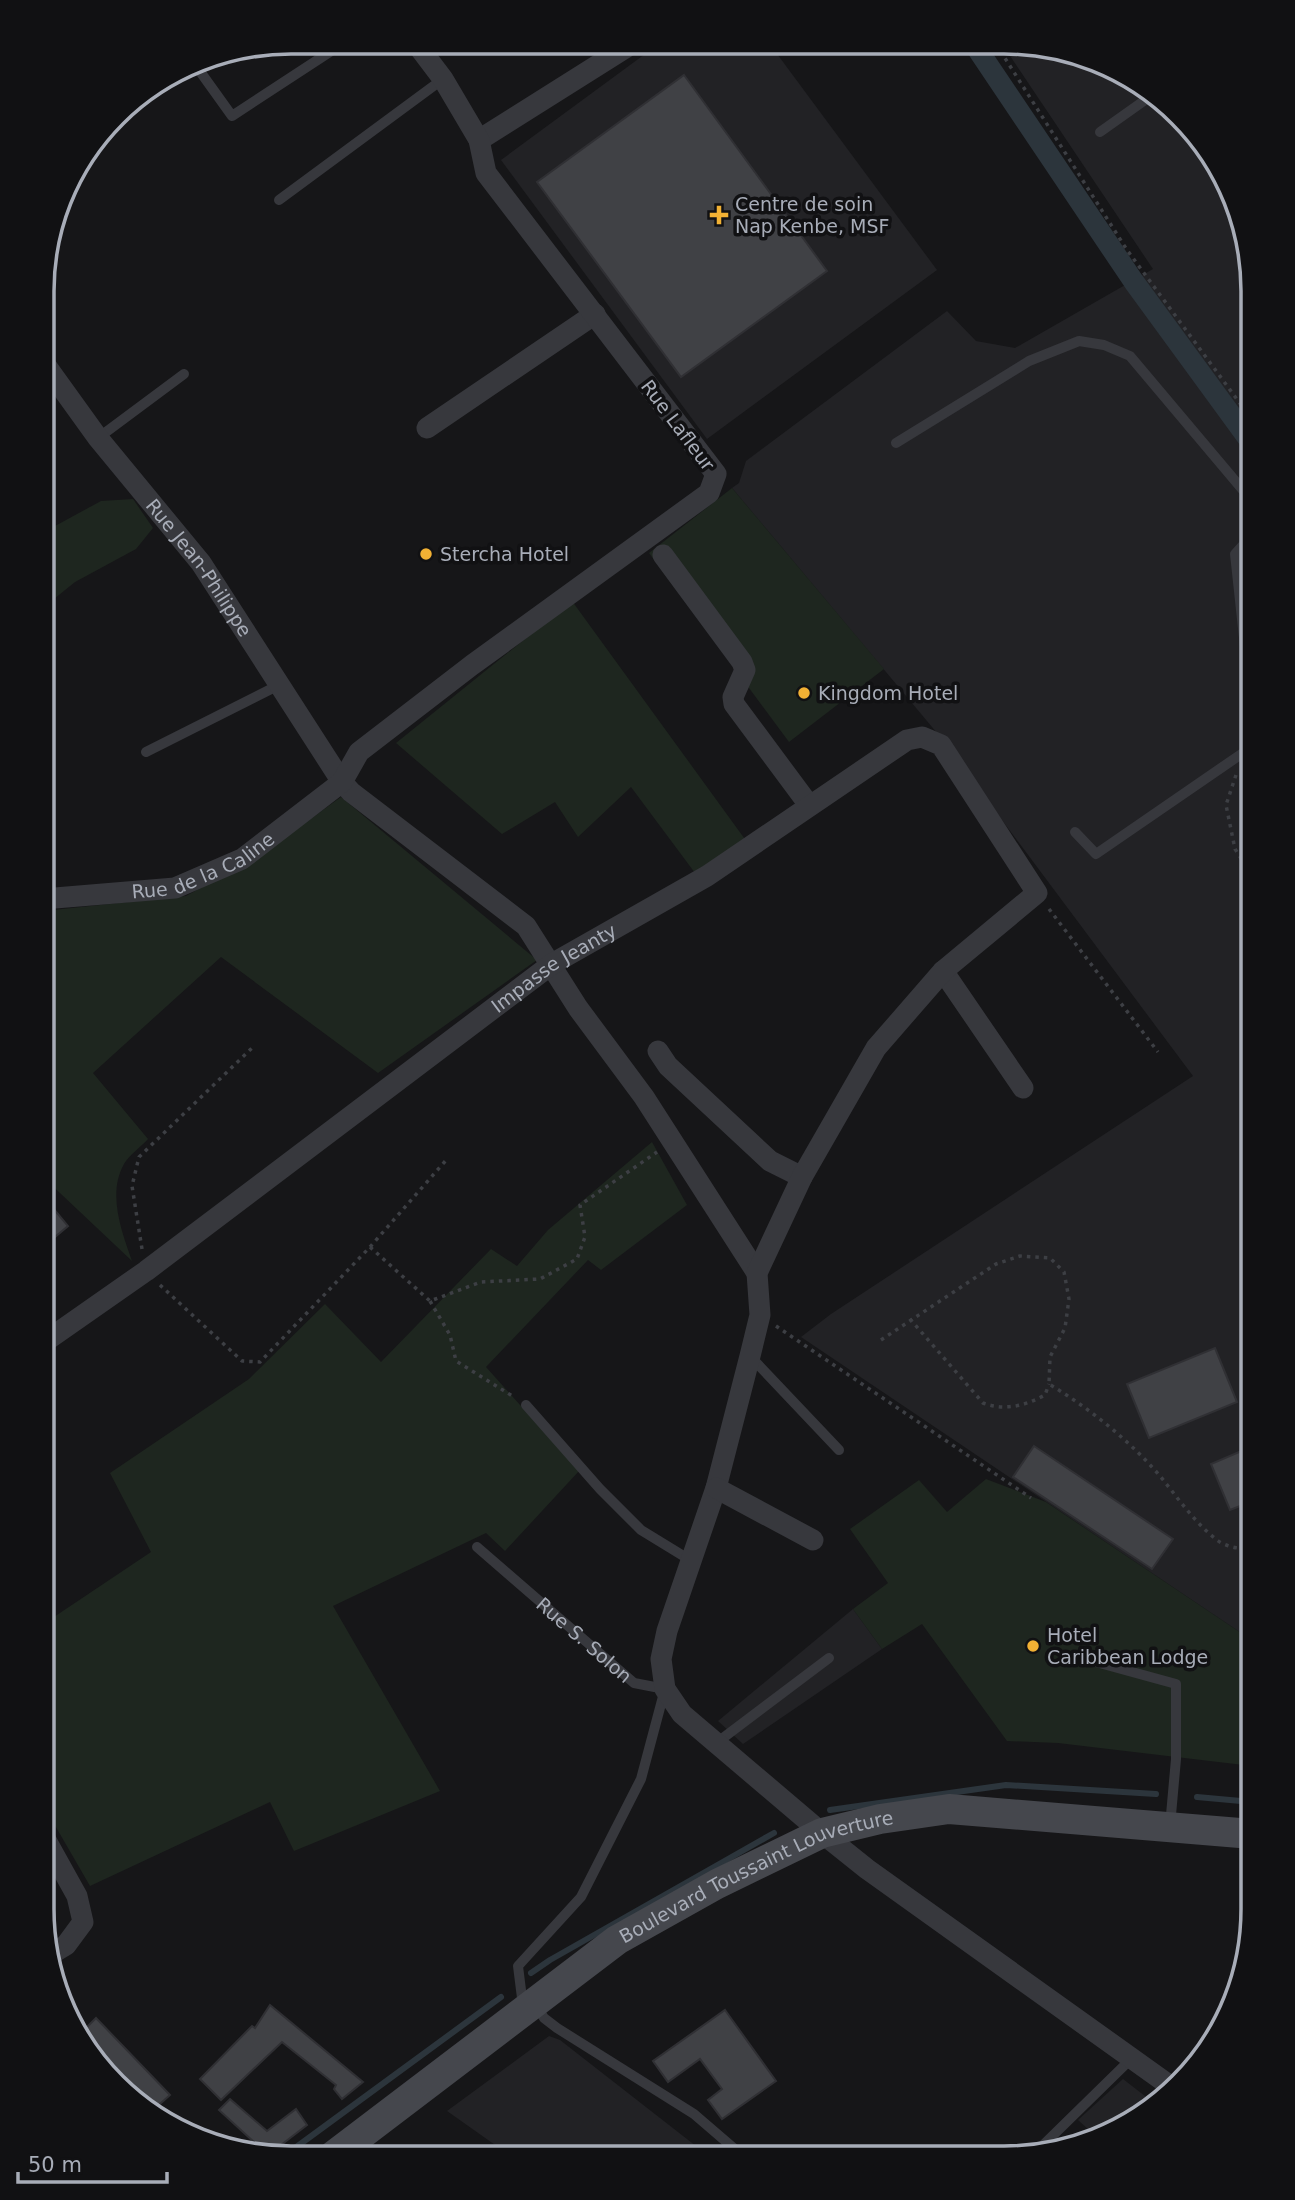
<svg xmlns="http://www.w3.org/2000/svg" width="1295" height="2200" viewBox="0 0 1295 2200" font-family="'DejaVu Sans',sans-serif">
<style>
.built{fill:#222225}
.green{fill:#1e261f}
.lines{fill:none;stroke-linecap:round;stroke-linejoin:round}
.stream{stroke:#2c353c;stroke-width:6}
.canal{stroke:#2c353c;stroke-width:21}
.building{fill:#404145;stroke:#303034;stroke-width:2}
.path{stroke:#3d3f44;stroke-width:3.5;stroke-dasharray:3.5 5;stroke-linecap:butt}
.lane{stroke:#37383d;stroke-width:10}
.street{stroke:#37383d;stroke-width:21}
.secondary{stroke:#45474d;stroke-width:30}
.poi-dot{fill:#f2b134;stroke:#111113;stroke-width:2.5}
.labels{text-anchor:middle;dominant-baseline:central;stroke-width:7;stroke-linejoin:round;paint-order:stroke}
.poi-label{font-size:19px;fill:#a8adb8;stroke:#111113;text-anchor:start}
.street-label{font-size:19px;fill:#a8adb8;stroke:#111113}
.rim{fill:none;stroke:#a8adb8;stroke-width:3.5}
</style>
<rect width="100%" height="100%" fill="#161618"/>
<g class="built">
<path d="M660,43H769L937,270L707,439L501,160Z"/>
<path d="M1002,44H1036L1156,94L1234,196L1253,292V1641L801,1337L831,1314L1193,1076L937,733L732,488L739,483L746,461L947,311L976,341L1015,348L1153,269Z"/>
<path d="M853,1609L882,1649L743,1744L718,1721Z"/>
<path d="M549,2036L560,2040L710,2157H512L447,2111Z"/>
<path d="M1123,2079L1150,2100L1099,2139L1078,2120Z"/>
</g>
<g class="green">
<path d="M732,488L884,669L789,742L649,553Z"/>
<path d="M133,499L153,528L136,549L75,582L44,607V532L101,501Z"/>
<path d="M572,601L747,842L695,873L631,787L578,837L555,802L502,834L396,743Z"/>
<path d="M341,797L537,960L378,1073L221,957L93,1073L148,1139C141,1147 129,1155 124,1164C107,1194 122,1232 132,1261L43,1177V911L186,896L262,854Z"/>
<path d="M652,1142L687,1205L601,1270L588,1260L486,1367L579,1471L505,1551L486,1533L333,1606L440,1791L294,1851L270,1802L90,1886L42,1803V1625L151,1552L110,1473L249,1379L325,1304L381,1362L491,1249L517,1266L548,1230Z"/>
<path d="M986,1479L1046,1502L1253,1641L1252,1766L1058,1743L1007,1741L922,1624L882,1649L853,1609L888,1583L850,1529L919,1480L947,1512Z"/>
</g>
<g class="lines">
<g class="stream">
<path d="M1197,1797L1252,1802"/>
<path d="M830,1810L1006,1785L1156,1794"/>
<path d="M531,1973L550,1960L774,1833"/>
<path d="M284,2156L501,1997"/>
</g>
<path class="canal" d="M974,44L1134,282L1253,445"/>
</g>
<g class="building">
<path d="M684,75L827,271L681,377L537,182Z"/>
<path d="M43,1196L68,1226L43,1247Z"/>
<path d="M1215,1348L1237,1402L1149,1438L1127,1384Z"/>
<path d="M1034,1446L1173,1539L1152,1569L1013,1477Z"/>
<path d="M1253,1446V1501L1230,1510L1211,1464Z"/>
<path d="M270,2005L363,2082L342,2099L334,2089L336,2085L282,2042L221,2100L200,2079L252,2026L255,2028Z"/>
<path d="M725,2010L776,2081L722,2119L708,2100L722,2089L700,2059L668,2082L653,2061Z"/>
<path d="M96,2018L170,2095L152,2111L139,2106L134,2100L141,2094L82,2032Z"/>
<path d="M230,2099L267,2131L296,2109L307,2125L268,2155L219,2110Z"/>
</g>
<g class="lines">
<g class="path">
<path d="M996,44L1127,250L1253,421"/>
<path d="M1236,775L1226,805L1235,849L1253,877"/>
<path d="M1049,909L1158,1052"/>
<path d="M370,1247L430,1301L481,1282L540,1279L577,1259L585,1237L580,1205L657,1152"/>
<path d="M142,1249L132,1186L139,1157L253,1047"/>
<path d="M160,1285L242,1361L260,1362L370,1247L448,1158"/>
<path d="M430,1301L450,1335L456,1361L514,1397"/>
<path d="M910,1319L983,1403C1004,1411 1025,1406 1045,1395L1049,1384"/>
<path d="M776,1326L1031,1498"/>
<path d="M881,1340L996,1264L1020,1256L1050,1258L1064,1272L1069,1299L1065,1328L1050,1357L1049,1384C1090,1409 1128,1439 1160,1476C1178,1498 1194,1522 1217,1540C1226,1547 1242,1550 1253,1548"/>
</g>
<g class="lane">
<path d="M194,63L232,116L345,42"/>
<path d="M126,105L142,95"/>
<path d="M1100,132L1155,93"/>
<path d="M279,200L443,79"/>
<path d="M98,438L184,374"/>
<path d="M896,443L1029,361L1079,341L1104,345L1130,356L1253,502"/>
<path d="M1253,680L1245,647L1235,554L1253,534"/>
<path d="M146,752L281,684"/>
<path d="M1075,832L1096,854L1253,746"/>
<path d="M750,1356L839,1450"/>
<path d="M526,1405L600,1489L641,1530L690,1560"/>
<path id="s1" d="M477,1547L634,1683L665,1689L641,1779L581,1897L518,1966L523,2006"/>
<path d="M1085,1659L1176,1684V1759L1170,1826"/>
<path d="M715,1744L829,1658"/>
<path d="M536,2005L544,2018L557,2028L694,2114L744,2157"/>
<path d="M1037,2151L1132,2058"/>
</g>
<g class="street">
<path d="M479,140L633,43"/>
<path id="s2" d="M44,363L98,438L201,563L342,782L351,792L526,926L578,1008L644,1097L757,1273"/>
<path d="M427,428L595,314"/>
<path d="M663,555L742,662L745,670L733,697L734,704L809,805"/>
<path id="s3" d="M43,899L175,888L242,859L342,782L359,752L472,665L709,493L716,474L486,173L479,140L443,79L415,42"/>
<path d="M943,971L1023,1088"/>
<path d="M658,1051L668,1066L770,1161L802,1177"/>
<path id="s4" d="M43,1343L146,1271L552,964L707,876L907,740L922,737L941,745L1037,893L943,971L876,1048L802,1177L757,1273L760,1315L750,1356L716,1488L667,1631L661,1659L665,1689L682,1714L822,1833L867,1869L1169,2085"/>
<path d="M716,1488L813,1540"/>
<path d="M42,1833L77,1896L83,1922L66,1945L51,1954"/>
</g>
<path class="secondary" id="s5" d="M333,2156L617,1940L717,1884L822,1833L880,1819L949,1809L1252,1834"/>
</g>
<g class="poi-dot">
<path d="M715.5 204.5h7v7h7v7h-7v7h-7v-7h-7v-7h7z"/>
<circle cx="426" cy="554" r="7"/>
<circle cx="804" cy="693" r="7"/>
<circle cx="1033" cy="1646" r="7"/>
</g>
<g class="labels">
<g class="poi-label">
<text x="735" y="204">Centre de soin<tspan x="735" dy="22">Nap Kenbe, MSF</tspan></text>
<text x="440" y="554">Stercha Hotel</text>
<text x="818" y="693">Kingdom Hotel</text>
<text x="1047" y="1635">Hotel<tspan x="1047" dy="22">Caribbean Lodge</tspan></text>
</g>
<g class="street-label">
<text transform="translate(678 425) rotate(53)">Rue Lafleur</text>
<text stroke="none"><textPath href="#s2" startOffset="257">Rue Jean-Philippe</textPath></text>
<text stroke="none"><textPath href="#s3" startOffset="166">Rue de la Caline</textPath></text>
<text stroke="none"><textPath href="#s4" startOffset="634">Impasse Jeanty</textPath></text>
<text stroke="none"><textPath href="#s1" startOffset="142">Rue S. Solon</textPath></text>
<text stroke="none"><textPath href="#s5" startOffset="511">Boulevard Toussaint Louverture</textPath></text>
</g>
</g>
<path d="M0 0H1295V2200H0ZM291 54H1004A237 237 0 0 1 1241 291V1909A237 237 0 0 1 1004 2146H291A237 237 0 0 1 54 1909V291A237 237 0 0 1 291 54Z" fill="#111113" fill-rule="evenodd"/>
<path class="rim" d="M291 54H1004A237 237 0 0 1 1241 291V1909A237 237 0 0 1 1004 2146H291A237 237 0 0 1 54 1909V291A237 237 0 0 1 291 54Z"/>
<path d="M18 2172v10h149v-10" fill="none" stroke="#a8adb8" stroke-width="3.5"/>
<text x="28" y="2172" font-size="21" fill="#a8adb8" stroke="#111113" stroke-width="5" paint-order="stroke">50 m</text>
</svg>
